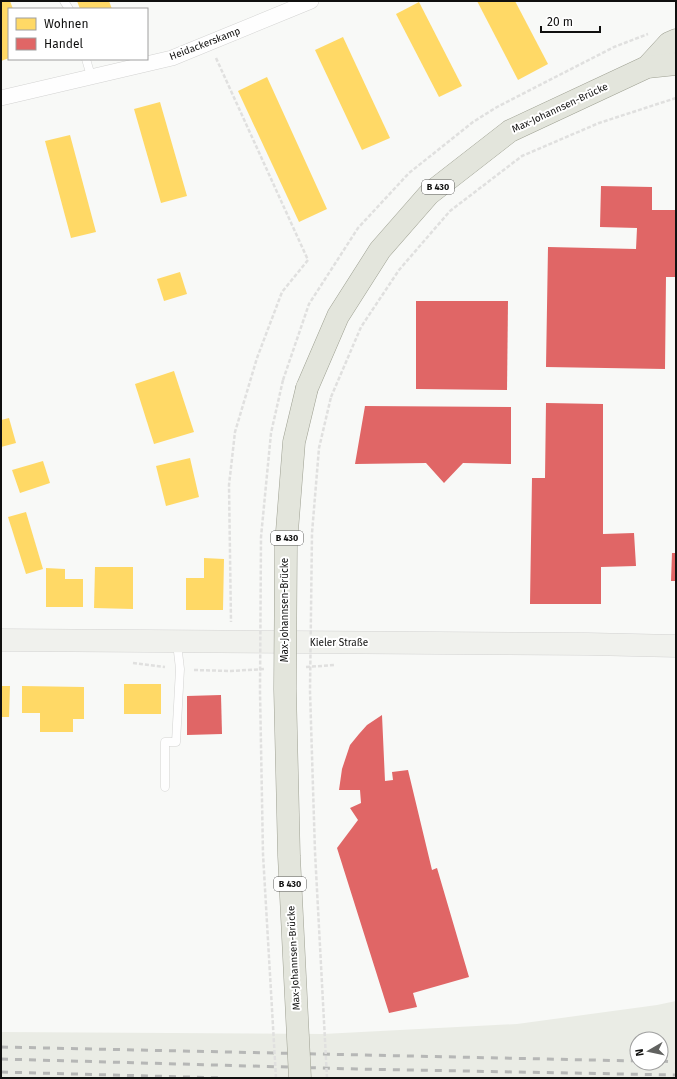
<svg xmlns="http://www.w3.org/2000/svg" width="677" height="1079" viewBox="0 0 677 1079" font-family="'Fira Sans',sans-serif">
<style>
.built{fill:#eaece5;fill-rule:evenodd}
.homes{fill:#ffd966}
.shops{fill:#e06666}
.lines{fill:none;stroke-linecap:round;stroke-linejoin:round}
.lane-casing{stroke:#d3d3d2;stroke-width:9}
.street-casing{stroke:#d3d3d2;stroke-width:16}
.secondary-casing{stroke:#d3d3d2;stroke-width:23}
.primary-casing{stroke:#9ea092;stroke-width:23}
.path{stroke:#e0e0df;stroke-width:2.5;stroke-dasharray:4 2;stroke-linecap:butt}
.lane{stroke:#fefefe;stroke-width:8}
.street{stroke:#fefefe;stroke-width:15}
.secondary{stroke:#f0f1ed;stroke-width:22}
.primary{stroke:#e3e5dc;stroke-width:22}
.rail{stroke:#b6b7b6;stroke-width:3;stroke-dasharray:7 7;stroke-linecap:butt}
.primary-bridge-casing{stroke:#9ea092;stroke-width:23;stroke-linecap:butt}
.path-bridge{stroke:#e0e0df;stroke-width:2.5;stroke-dasharray:4 2;stroke-linecap:butt}
.primary-bridge{stroke:#e3e5dc;stroke-width:22}
.labels{text-anchor:middle;dominant-baseline:central;stroke-width:4;stroke-linejoin:round;paint-order:stroke}
.shield{fill:#fff;stroke:#585857;stroke-width:1}
.shield-label{font-size:9px;font-weight:bold;fill:#10100f}
.street-label{font-size:10px;fill:#10100f;stroke:#fff}
</style>
<rect width="100%" height="100%" fill="#f8f9f7"/>
<path class="built" d="M676,1001V1078H1V1032L323,1034L517,1024L657,1005ZM637,1039H661V1063H637Z"/>
<g class="homes">
<path d="M1,1H10L13,9H9V58L1,61Z"/>
<path d="M77,1H109L112,9H80Z"/>
<path d="M477,1H515L548,64L518,80Z"/>
<path d="M419,2L462,86L439,97L396,14Z"/>
<path d="M343,37L390,138L362,150L315,50Z"/>
<path d="M267,77L327,209L299,222L238,91Z"/>
<path d="M160,102L187,196L161,203L134,109Z"/>
<path d="M70,135L96,232L71,238L45,141Z"/>
<path d="M180,272L187,294L164,301L157,279Z"/>
<path d="M174,371L194,432L154,444L135,384Z"/>
<path d="M9,418L16,443L1,447V420Z"/>
<path d="M190,458L199,497L166,506L156,466Z"/>
<path d="M43,461L50,483L20,493L12,470Z"/>
<path d="M26,512L43,569L26,574L8,517Z"/>
<path d="M204,558L224,559L223,610H186V578H204Z"/>
<path d="M95,567H133V609L94,608Z"/>
<path d="M46,568L65,569V579H83V607H46Z"/>
<rect x="124" y="684" width="37" height="30"/>
<path d="M1,686H10L9,717H1Z"/>
<path d="M22,686L84,687V719H73V732H40V713H22Z"/>
</g>
<g class="shops">
<path d="M601,186L652,187V210H676V277H666L665,369L546,367L548,247L636,249L637,228L600,227Z"/>
<path d="M416,301H508L507,390L416,389Z"/>
<path d="M546,403L603,404V534L634,533L636,566L601,567V604H530L532,478H545Z"/>
<path d="M365,406L511,407V464L463,463L444,483L426,463L355,464Z"/>
<path d="M672,553H676V581H671Z"/>
<path d="M221,695L222,734L187,735V696Z"/>
<path d="M382,715L385,781L393,780L392,772L408,770L432,870L437,868L469,977L413,993L417,1007L389,1013L337,848L358,820L350,808L361,803L360,790H339L342,769L350,745L359,734L367,725Z"/>
</g>
<g class="lines">
<g class="lane-casing">
<g id="lane">
<path d="M64,1L69,9"/>
<path d="M86,59L91,76"/>
<path d="M165,787V742H176L180,669L177,643"/>
</g>
</g>
<g class="street-casing">
<path id="street" d="M1,98L172,58L311,1"/>
</g>
<g class="secondary-casing">
<path id="secondary" d="M1,640L588,644L676,646"/>
</g>
<g class="primary-casing">
<g id="primary">
<path d="M647,67L669,43L676,40"/>
<path d="M307,388L338,316L380,250L429,194L510,131L647,67L676,64"/>
</g>
</g>
<g class="path">
<path d="M216,58L308,260L282,292L257,358L235,432L229,485L231,622"/>
<path d="M283,380L309,304L358,228L409,173L473,122L497,107L614,47L648,34"/>
<path d="M331,397L361,327L399,270L450,211L522,156L599,123L676,98"/>
<path d="M133,663L165,667"/>
<path d="M306,667L335,665"/>
<path d="M194,670L231,671L265,669"/>
</g>
<use href="#lane" class="lane"/>
<use href="#street" class="street"/>
<use href="#secondary" class="secondary"/>
<use href="#primary" class="primary"/>
<g class="rail">
<path d="M1,1047L637,1061"/>
<path d="M1,1059L357,1069L676,1075"/>
<path d="M661,1061L676,1062"/>
<path d="M1,1072L224,1078"/>
</g>
<g class="primary-bridge-casing">
<path id="primary-bridge" d="M300,1078L289,856L285,689L286,544L294,442L307,388"/>
</g>
<g class="path-bridge">
<path d="M276,1078L263,854L260,691L261,537L271,433L283,380"/>
<path d="M327,1078L315,852L310,691L312,533L319,448L331,397"/>
</g>
<use href="#primary-bridge" class="primary-bridge"/>
</g>
<g class="labels">
<g class="shield">
<rect x="422" y="180" width="32" height="14" rx="3"/>
<rect x="271" y="531" width="32" height="14" rx="3"/>
<rect x="274" y="877" width="32" height="14" rx="3"/>
</g>
<g class="shield-label">
<text x="438" y="187">B 430</text>
<text x="287" y="538">B 430</text>
<text x="290" y="884">B 430</text>
</g>
<g class="street-label">
<text transform="translate(205 44) rotate(-21)">Heidackerskamp</text>
<text transform="translate(560 108) rotate(-25)">Max-Johannsen-Brücke</text>
<text transform="translate(285 610) rotate(-90)">Max-Johannsen-Brücke</text>
<text x="339" y="643">Kieler Straße</text>
<text transform="translate(294 958) rotate(-93)">Max-Johannsen-Brücke</text>
</g>
</g>
<rect width="677" height="1079" fill="none" stroke="#10100f" stroke-width="4"/>
<rect x="8" y="8" width="140" height="52" fill="#ffffff" stroke="#9f9f9f"/>
<rect x="16" y="18" width="20" height="12" fill="#ffd966" stroke="#9f9f9f"/>
<text x="44" y="28" font-size="12" fill="#10100f">Wohnen</text>
<rect x="16" y="38" width="20" height="12" fill="#e06666" stroke="#9f9f9f"/>
<text x="44" y="48" font-size="12" fill="#10100f">Handel</text>
<g transform="translate(649 1051) rotate(261)"><circle r="19" fill="#ffffff" stroke="#9f9f9f"/>
<path d="M0-3L7 15L0 10L-7 15Z" fill="#616260"/>
<text y="-6" font-size="11" font-weight="bold" text-anchor="middle" fill="#10100f">N</text>
</g>
<path d="M541 26v6h59v-6" fill="none" stroke="#10100f" stroke-width="2"/>
<text x="547" y="26" font-size="12" fill="#10100f" stroke="#ffffff" stroke-width="3" paint-order="stroke">20 m</text>
</svg>
